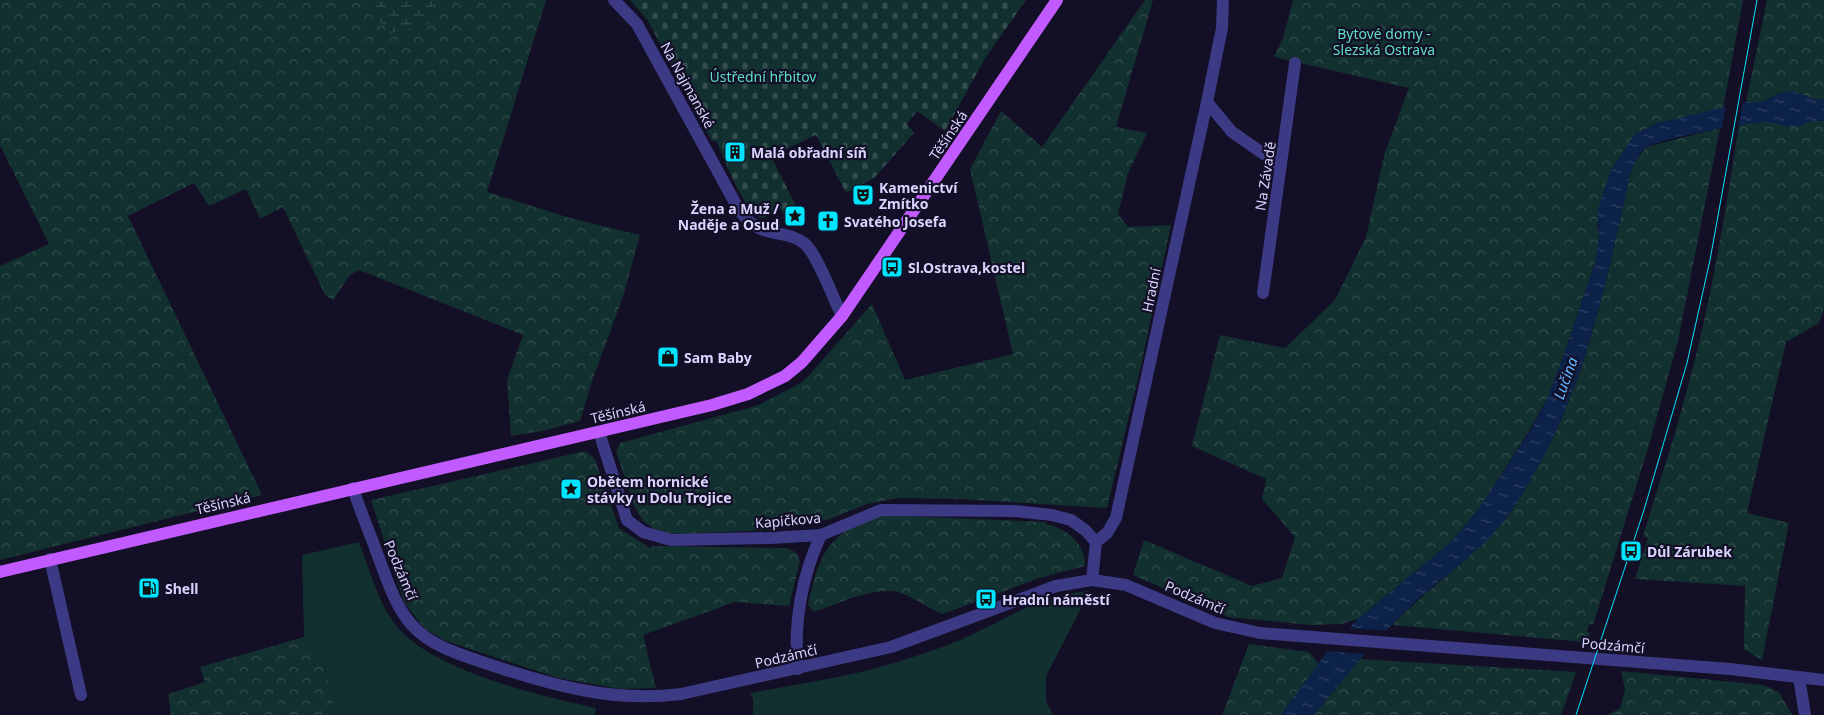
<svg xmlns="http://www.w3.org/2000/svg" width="1824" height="715" viewBox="0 0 1824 715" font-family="'Noto Sans',sans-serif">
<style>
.green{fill:#12302f}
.forest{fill:url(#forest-crowns)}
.wetland{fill:url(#wetland-marsh)}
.cemetery{fill:url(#cemetery-stones)}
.water{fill:url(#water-ripples)}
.pier{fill:#130f26}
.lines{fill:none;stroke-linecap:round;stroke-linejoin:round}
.minor{stroke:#3d3a85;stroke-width:12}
.major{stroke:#c25bff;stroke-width:12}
.tram{stroke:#00e5ff;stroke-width:1}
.labels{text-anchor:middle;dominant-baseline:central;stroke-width:4.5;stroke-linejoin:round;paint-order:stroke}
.park-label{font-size:14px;fill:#5fe0c0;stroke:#130f26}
.street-label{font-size:14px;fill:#d9d4ff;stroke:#130f26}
.poi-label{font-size:14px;font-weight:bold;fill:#d9d4ff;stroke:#130f26;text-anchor:start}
.water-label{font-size:15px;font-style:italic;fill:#62b6ff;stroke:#130f26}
</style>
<defs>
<pattern id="forest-crowns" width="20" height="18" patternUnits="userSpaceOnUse" patternTransform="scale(1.25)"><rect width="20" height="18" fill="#12302f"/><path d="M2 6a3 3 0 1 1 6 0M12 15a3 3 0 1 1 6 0" fill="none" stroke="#344d4e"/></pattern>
<pattern id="wetland-marsh" width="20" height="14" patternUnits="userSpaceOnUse" patternTransform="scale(1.25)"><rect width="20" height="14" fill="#12302f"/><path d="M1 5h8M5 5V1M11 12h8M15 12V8" fill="none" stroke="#344d4e"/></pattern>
<pattern id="cemetery-stones" width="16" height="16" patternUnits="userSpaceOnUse" patternTransform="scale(1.25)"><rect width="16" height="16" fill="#12302f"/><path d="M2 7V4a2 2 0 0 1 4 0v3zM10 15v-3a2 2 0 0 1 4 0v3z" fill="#344d4e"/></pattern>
<pattern id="water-ripples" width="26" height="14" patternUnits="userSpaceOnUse" patternTransform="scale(1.25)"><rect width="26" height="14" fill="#0c2248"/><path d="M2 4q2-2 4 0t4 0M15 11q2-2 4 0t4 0" fill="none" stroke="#2f4163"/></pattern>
</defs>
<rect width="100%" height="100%" fill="#130f26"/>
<g class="green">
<path d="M359,542C369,568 377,598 392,620C424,669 540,696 596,708L595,715H336L324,664L304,637L302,555Z"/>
<path d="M1090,591L1046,676V701L1053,715H753V699L750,693C804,683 861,675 913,657C935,650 957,642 977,632C1019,612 1041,595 1090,591Z"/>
</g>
<g class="forest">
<path d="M0,0H546L487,192L570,218L640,235L623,297L592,381L580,421L542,431L511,436L507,380L523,335L359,270L350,275L333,300L325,295L283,207L260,219L246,189L209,206L194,183L128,216L262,495L0,560V266L49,244L0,145Z"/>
<path d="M1145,0H1153L1116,127L1147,133L1128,173L1118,214L1128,227L1171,225L1140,370L1107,508L960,499L898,498L867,504L830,519L771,530L682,534L658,532L643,521L633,504L616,451L620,443L756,406L803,382L872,304L905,380L1013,354L970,169L1001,111L1042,147Z"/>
<path d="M1293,0H1743L1723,109L1658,123L1635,134L1611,170L1597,223L1599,235L1596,260L1558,371L1547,399L1529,431L1478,510L1451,542L1358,619L1341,624L1311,625L1228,617L1133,575L1144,540L1252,586L1282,578L1295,537L1262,499L1266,479L1192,446L1220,335L1285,348L1335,300L1366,237L1385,152L1409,88L1274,57L1283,38Z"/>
<path d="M1767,0H1824V99H1813L1793,91L1780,93L1763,102H1746Z"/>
<path d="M1810,120L1824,121V309L1819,323L1786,342L1747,513L1789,523L1762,660L1744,649L1745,586L1635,579L1648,538L1643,536C1658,487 1674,439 1687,390C1711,303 1725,214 1739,125C1748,124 1758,122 1767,122C1789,123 1786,129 1810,120Z"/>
<path d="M1720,128L1678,341L1649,445L1593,625L1589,624L1587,632L1591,633L1585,642L1392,625C1429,588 1474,557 1508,516C1516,505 1522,492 1530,480C1587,386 1606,281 1630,175L1636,160L1646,147Z"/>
<path d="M585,451L595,459L619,528L650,548L653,546L787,548L797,553L800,561L789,606L735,602L643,635L656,688L621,689L558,678L446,641L425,629L404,602L371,500Z"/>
<path d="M878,515L1046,522V524C1068,529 1085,543 1085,566L1039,578L943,614C928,609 916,598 901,593C877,585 837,604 814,612L808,605C820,553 826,536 878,515Z"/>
<path d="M304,637L324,664L336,715H171L168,694L205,682L200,667Z"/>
<path d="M1249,644L1309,652L1319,664L1281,715H1222Z"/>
<path d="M1360,659L1576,672L1561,715H1314Z"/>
<path d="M1621,671L1763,685L1779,692L1792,715H1608L1620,708L1625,690Z"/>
</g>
<path class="wetland" d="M367,0H434L428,25L390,33L372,12Z"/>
<path class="cemetery" d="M630,0H1026L984,60L945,131L917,111L907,124L914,133L874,178L846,193L816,135L771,156L800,214L787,221L781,209L763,218C745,217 723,154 716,141H712L648,21Z"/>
<path class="water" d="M1793,91L1813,99H1824V121C1810,119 1807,125 1795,127C1786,128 1777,123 1768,122C1753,121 1653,140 1645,148C1637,155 1634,166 1630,175C1604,294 1580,412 1509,514C1483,551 1444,575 1412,605C1376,639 1345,677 1314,715H1281L1328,650L1358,619L1451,542L1478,510L1532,428L1547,399L1558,371L1596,260L1599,235L1597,212L1611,170L1635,134L1658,123L1746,102H1763L1780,93Z"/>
<g class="pier">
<path d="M1743,101L1738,128L1721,131L1726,106Z"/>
<path d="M1346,628L1390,631L1368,654L1325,651Z"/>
</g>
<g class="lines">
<g class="minor">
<path d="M614,0L637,24L739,210C763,243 783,226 805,244C817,254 834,300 842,316"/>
<path d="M1207,102L1232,132L1281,166"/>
<path d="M1263,293L1295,63"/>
<path d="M599,432L627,520L643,532L671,540L770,538L821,535L881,510L1015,511L1052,515L1071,520L1085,530L1096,542"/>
<path d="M353,488C360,511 370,533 378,556C387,579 394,604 411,624C430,646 461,655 488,664C551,685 614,703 681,694L891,647L1056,586L1092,580L1126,585L1215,623L1260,633L1730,669L1824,680"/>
<path d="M50,559L81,695"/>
<path d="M1092,580L1096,542L1107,533L1116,518L1207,102L1222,28L1223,0"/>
<path d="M798,669C793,624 802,575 821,535"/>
<path d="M1799,677L1805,715"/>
</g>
<path class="major" d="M0,572L712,405L748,394L785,376L802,362L842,316L1057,0"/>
<path class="tram" d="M1576,715L1644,510L1687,363L1710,260L1757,0"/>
</g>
<defs>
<g id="building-square" transform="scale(1.125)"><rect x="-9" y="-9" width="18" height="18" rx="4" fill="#00e5ff" stroke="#130f26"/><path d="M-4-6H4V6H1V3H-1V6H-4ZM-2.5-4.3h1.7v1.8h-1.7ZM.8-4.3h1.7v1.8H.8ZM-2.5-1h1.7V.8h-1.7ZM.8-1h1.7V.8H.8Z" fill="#111"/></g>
<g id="theatre-square" transform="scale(1.125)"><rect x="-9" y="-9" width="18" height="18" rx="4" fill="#00e5ff" stroke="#130f26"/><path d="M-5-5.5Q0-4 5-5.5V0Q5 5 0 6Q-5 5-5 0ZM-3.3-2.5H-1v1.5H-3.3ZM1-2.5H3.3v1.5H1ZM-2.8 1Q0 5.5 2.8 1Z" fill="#111"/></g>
<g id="sight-square" transform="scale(1.125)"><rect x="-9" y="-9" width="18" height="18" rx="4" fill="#00e5ff" stroke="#130f26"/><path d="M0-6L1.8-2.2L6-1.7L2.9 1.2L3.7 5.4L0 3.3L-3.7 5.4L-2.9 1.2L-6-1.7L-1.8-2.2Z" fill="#111"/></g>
<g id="church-square" transform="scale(1.125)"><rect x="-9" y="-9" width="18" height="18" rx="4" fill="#00e5ff" stroke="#130f26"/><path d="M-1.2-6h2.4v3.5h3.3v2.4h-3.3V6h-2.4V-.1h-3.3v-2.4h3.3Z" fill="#111"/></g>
<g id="bus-square" transform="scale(1.125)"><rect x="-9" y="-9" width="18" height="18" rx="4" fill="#00e5ff" stroke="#130f26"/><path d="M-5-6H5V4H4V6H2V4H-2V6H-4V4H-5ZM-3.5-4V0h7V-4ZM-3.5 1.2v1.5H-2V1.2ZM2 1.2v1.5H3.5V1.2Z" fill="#111"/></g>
<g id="shop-square" transform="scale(1.125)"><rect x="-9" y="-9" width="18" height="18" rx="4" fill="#00e5ff" stroke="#130f26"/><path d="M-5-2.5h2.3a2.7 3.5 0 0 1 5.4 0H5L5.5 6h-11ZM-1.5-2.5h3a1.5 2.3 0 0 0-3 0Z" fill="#111"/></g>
<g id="fuel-square" transform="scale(1.125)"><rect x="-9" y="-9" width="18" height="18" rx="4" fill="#00e5ff" stroke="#130f26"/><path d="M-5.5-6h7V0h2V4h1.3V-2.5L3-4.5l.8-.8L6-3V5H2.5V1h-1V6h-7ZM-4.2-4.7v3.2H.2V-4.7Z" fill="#111"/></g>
</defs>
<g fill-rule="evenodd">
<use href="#building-square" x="735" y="152"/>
<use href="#theatre-square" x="863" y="195"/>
<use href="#sight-square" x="795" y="216"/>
<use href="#church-square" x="828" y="221"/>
<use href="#bus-square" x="892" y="267"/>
<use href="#shop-square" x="668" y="357"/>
<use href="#sight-square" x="571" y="489"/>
<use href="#bus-square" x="1631" y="551"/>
<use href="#fuel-square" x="149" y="588"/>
<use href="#bus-square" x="986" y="599"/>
</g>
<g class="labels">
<g class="park-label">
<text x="1384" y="33">Bytové domy -<tspan x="1384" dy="16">Slezská Ostrava</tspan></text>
<text x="763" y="76">Ústřední hřbitov</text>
</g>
<g class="street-label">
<text transform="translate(688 85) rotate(61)">Na Najmanské</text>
<text transform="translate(948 135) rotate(-56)">Těšínská</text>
<text transform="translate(1265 176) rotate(-81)">Na Závadě</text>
<text transform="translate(1151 290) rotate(-78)">Hradní</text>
<text transform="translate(618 412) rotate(-13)">Těšínská</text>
<text transform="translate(223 503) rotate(-13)">Těšínská</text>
<text transform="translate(788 520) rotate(-5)">Kapičkova</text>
<text transform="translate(401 570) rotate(67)">Podzámčí</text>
<text transform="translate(1195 597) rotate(23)">Podzámčí</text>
<text transform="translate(1613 645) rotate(5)">Podzámčí</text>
<text transform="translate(786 656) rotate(-13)">Podzámčí</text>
</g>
<g class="poi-label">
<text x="751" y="152">Malá obřadní síň</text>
<text x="879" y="187">Kamenictví<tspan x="879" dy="16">Zmítko</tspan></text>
<text x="779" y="208" text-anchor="end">Žena a Muž /<tspan x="779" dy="16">Naděje a Osud</tspan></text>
<text x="844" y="221">Svatého Josefa</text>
<text x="908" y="267">Sl.Ostrava,kostel</text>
<text x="684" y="357">Sam Baby</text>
<text x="587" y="481">Obětem hornické<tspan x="587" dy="16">stávky u Dolu Trojice</tspan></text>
<text x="1647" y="551">Důl Zárubek</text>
<text x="165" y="588">Shell</text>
<text x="1002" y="599">Hradní náměstí</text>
</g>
<g class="water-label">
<text transform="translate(1565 378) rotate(-70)">Lučina</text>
</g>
</g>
</svg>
